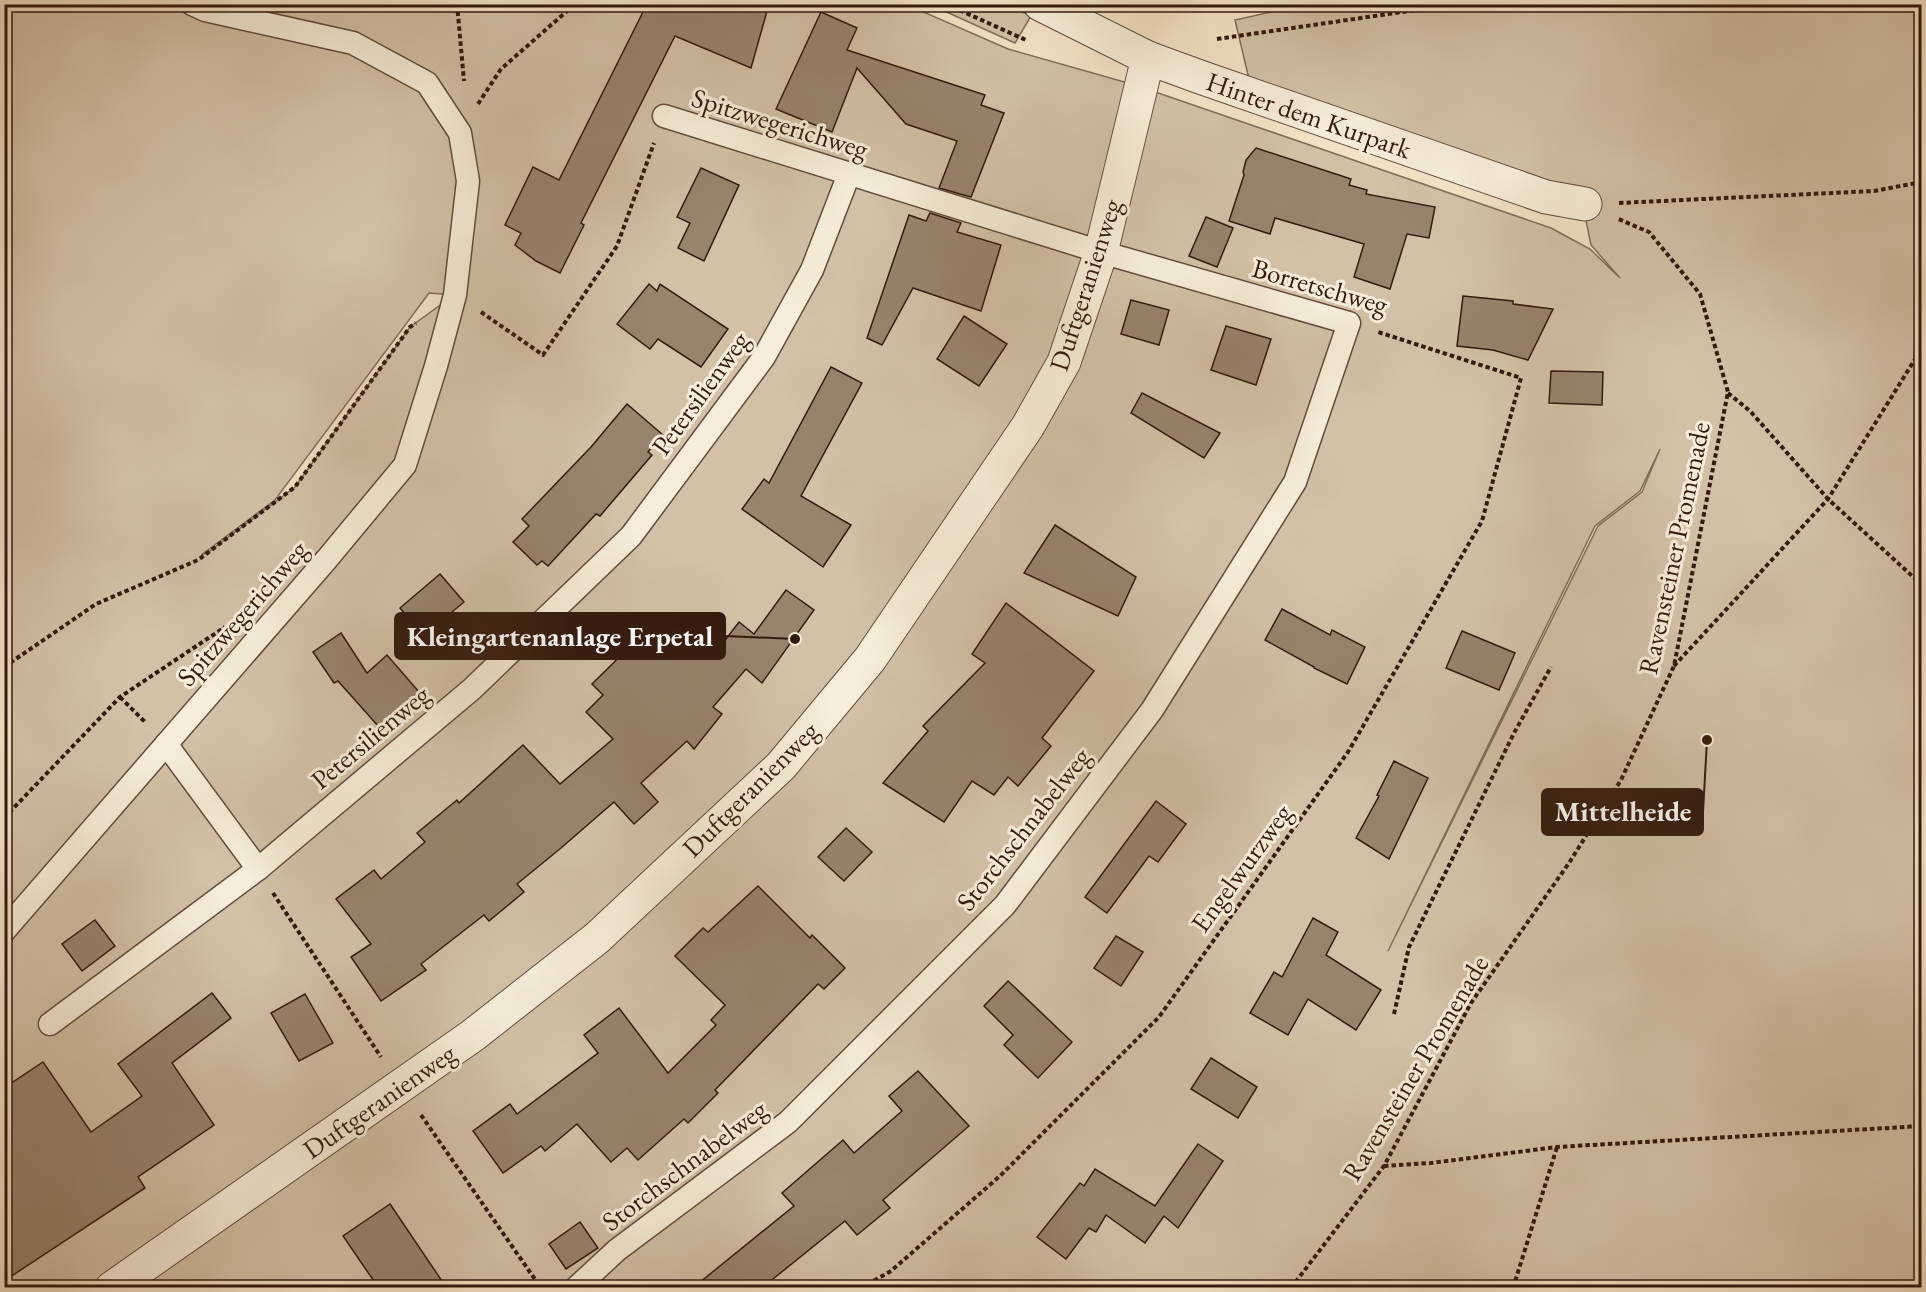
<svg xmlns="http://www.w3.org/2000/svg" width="1926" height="1292" viewBox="0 0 1926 1292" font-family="'EB Garamond',serif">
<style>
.green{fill:#d2c1a7;stroke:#826e5b;stroke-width:1.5;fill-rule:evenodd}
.building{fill:#97836e;stroke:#331a0f;stroke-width:1.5}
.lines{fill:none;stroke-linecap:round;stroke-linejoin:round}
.service-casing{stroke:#634c3d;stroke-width:25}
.minor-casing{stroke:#634c3d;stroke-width:35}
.path{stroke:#331a0f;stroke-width:4;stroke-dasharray:4.5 3;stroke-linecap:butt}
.service{stroke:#f7edda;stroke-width:22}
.minor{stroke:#f7edda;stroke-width:33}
.labels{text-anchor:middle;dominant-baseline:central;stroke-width:6;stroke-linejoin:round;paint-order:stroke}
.street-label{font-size:27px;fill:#331a0f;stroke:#f7edda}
.leader{fill:none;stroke:#331a0f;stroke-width:2}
.callout-dot{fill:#331a0f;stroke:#f7edda;stroke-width:2}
.callout{fill:#331a0f;stroke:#331a0f;stroke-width:2}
.callout-label{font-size:28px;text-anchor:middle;font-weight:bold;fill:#fff}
</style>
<rect width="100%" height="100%" fill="#f3e3c6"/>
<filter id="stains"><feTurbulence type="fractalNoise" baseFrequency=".00333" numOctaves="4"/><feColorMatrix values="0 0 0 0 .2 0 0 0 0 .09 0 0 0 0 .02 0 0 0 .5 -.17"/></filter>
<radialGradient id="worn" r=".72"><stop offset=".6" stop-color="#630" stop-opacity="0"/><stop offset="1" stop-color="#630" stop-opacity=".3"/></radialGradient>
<g class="green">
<path d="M1306,4L1921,5V1287L5,1288V5H913L912,7L1008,49L1135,85L1551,228L1590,249L1620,278L1591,245L1581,196L1249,79L1235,20ZM429,293L454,295L410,327L295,487L207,553L201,555L275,500ZM1660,449L1642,492L1598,526L1388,951L1595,526L1640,491Z"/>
<path d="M931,5H1007L1031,16L1015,43Z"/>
</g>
<g class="building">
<path d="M647,4H769L751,68L675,36L581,223L584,225L560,273L536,261L515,245L521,233L505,225L533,167L559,180Z"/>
<path d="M821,12L857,28L847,50L985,95L981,105L1004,113L971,197L939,188L957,141L906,124L857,68L832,132L776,109Z"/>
<path d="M1256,148L1351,179L1349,185L1367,190L1366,194L1435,207L1429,238L1407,234L1390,289L1354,277L1364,244L1275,218L1270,234L1229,221L1244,175L1243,172L1246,160Z"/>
<path d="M701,168L739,185L704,261L678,248L690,223L677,217Z"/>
<path d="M930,213L961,223L957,232L1001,245L981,311L913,288L882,345L867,338L909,215L926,221Z"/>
<path d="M1206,217L1233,228L1217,267L1189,256Z"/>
<path d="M649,284L657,291L660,284L728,329L701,367L658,339L650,349L617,324Z"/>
<path d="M1463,296L1513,301V304L1553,309L1528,360L1493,350L1457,346Z"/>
<path d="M1131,300L1169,310L1159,345L1121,334Z"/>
<path d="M964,316L1007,344L979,386L937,359Z"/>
<path d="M1226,326L1271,339L1256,385L1211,370Z"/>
<path d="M831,367L862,383L801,496L851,525L823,567L742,509L764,479L769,483Z"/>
<path d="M1551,371L1603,372L1602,405L1549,403Z"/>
<path d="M1142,393L1220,433L1204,458L1131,413Z"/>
<path d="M627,404L663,435L648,452L652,455L600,516L596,514L548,566L542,561L537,565L513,542L529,526L522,519L591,447Z"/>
<path d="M1055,525L1136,577L1118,616L1024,573Z"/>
<path d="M440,574L464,602L452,612L456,617L428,641L400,608Z"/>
<path d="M786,590L814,610L762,683L746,669L713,707L722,714L694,749L687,741L641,783L658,802L634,824L614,802L561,848L517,884L524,892L489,921L484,915L421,964L426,970L381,1001L351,957L371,944L336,899L374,870L381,879L425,842L417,833L457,800L459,803L523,745L560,784L613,739L586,712L603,695L592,684L664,613L703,650L706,645L716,652L739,622L754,634Z"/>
<path d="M1006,603L1094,671L1042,738L1051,746L1018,786L1008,777L994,795L972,781L944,822L883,783L928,731L923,726L985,663L972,654Z"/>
<path d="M1282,609L1330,635L1332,630L1365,647L1347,684L1314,668V667L1265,640Z"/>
<path d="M1462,631L1515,653L1499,690L1446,668Z"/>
<path d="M341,633L367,673L387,655L419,692L394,713L402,724L387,736L338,681L334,683L313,652Z"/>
<path d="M1394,761L1428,778L1389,859L1356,838L1379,796L1377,795Z"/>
<path d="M1156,801L1186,824L1158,862L1149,856L1107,913L1085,897Z"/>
<path d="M846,828L872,852L844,881L818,857Z"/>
<path d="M758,886L810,938L812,935L845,968L824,989L818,984L715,1090L718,1093L688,1123L684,1119L638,1160L627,1148L611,1162L577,1124L545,1151L541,1146L503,1173L473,1131L510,1104L517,1114L598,1053L584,1035L619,1008L668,1073L716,1025L711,1020L725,1005L675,956L703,928L708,932Z"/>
<path d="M1313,918L1338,932L1326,955L1381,990L1356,1030L1308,999L1288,1035L1250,1013L1274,972L1282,977Z"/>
<path d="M95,920L115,946L82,971L62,944Z"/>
<path d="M1116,936L1143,952L1121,986L1094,968Z"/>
<path d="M1008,981L1072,1042L1038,1078L1004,1045L1013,1035L984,1006Z"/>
<path d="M212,993L231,1018L172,1063L214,1125L138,1177L145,1188L4,1281V1088L43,1062L91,1132L142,1096L118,1064Z"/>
<path d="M305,994L333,1043L299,1061L271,1013Z"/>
<path d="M1211,1058L1257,1087L1238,1118L1191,1089Z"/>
<path d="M918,1071L969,1126L883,1200L890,1208L857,1235L845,1221L763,1287H694L794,1206L782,1193L843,1140L854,1153L902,1111L889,1096Z"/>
<path d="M1198,1144L1223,1161L1178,1228L1164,1216L1145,1243L1106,1215L1096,1232L1089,1228L1066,1259L1037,1237L1080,1183L1084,1186L1095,1169L1155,1206Z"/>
<path d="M390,1204L446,1287H378L343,1236Z"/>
<path d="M580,1222L598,1248L566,1269L549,1244Z"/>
</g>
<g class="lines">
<g class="service-casing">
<g id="service">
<path d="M166,744L258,869"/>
<path d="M4,931L327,559L405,465L436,366L455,295L468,181L460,133L427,83L353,43L205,10L192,4"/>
<path d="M50,1024L258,869L472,689L631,536L764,357L812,270L849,174"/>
<path d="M576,1288L617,1250L788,1122L1005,905L1152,710L1295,482L1349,323L1101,252L664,116"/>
</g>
</g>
<g class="minor-casing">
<g id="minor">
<path d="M1040,4L1148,58L1200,77L1546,197L1585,204"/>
<path d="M112,1288L472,1036L597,938L781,766L870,659L1028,426L1064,362L1101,252L1148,58"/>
</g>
</g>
<g class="path">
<path d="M457,4L464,81"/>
<path d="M946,4L1028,41"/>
<path d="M1217,39L1457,4"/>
<path d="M478,104L501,69L575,4"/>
<path d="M1619,203L1874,191L1922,182"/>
<path d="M481,312L543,355L617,246L654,143"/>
<path d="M1728,393L1750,411L1828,499L1922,585"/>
<path d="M1674,666L1828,499L1922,348"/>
<path d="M4,667L96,604L198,560L295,487L410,327L416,323"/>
<path d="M120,697L145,722"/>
<path d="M4,818L120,697L225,627"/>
<path d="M273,893L381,1057"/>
<path d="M1394,1014L1409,947L1514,733L1551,667"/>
<path d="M421,1115L541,1288"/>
<path d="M1384,1166L1431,1163L1557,1147L1922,1126"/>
<path d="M861,1288L891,1271L1000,1176L1159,1017L1348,752L1482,521L1521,378L1378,332"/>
<path d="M1291,1288L1384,1166L1471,1003L1569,863L1621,780L1674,666L1728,392L1700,294L1649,232L1616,218"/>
<path d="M1513,1288L1557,1147"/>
</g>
<use href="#service" class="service"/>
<use href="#minor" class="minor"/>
</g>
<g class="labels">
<g class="street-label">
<text transform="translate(1309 115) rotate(19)">Hinter dem Kurpark</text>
<text transform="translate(780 123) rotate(17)">Spitzwegerichweg</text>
<text transform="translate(1085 285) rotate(-72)">Duftgeranienweg</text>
<text transform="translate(1320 286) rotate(16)">Borretschweg</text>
<text transform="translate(700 393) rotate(-54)">Petersilienweg</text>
<text transform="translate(1674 548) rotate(-78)">Ravensteiner Promenade</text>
<text transform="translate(242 613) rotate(-49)">Spitzwegerichweg</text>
<text transform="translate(370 737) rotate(-40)">Petersilienweg</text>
<text transform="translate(750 789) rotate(-45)">Duftgeranienweg</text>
<text transform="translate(1023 829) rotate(-52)">Storchschnabelweg</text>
<text transform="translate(1241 868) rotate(-54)">Engelwurzweg</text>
<text transform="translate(1415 1068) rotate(-59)">Ravensteiner Promenade</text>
<text transform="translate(379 1101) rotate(-35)">Duftgeranienweg</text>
<text transform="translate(684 1165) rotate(-37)">Storchschnabelweg</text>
</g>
</g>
<path class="leader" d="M795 639L725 636M1707 740L1703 812"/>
<g class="callout-dot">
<circle cx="795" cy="639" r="6"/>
<circle cx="1707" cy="740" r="6"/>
</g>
<g class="callout">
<rect x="395" y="613" width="330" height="46" rx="6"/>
<rect x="1542" y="789" width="161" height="46" rx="6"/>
</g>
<g class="callout-label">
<text x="560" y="646">Kleingartenanlage Erpetal</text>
<text x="1623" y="821">Mittelheide</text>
</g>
<rect width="1926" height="1292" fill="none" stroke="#f3e3c6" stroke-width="24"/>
<rect x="6" y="6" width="1914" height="1280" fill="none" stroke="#331a0f" stroke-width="3"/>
<rect x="12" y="12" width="1902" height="1268" fill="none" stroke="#331a0f" stroke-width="1.5"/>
<rect width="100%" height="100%" filter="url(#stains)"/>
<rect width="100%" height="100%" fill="url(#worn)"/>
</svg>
